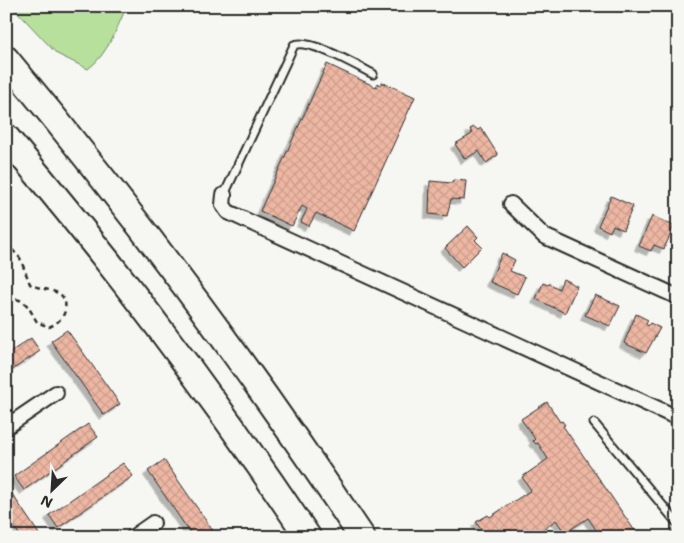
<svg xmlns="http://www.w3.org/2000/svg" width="684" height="543" viewBox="0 0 684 543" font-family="'Shantell Sans',sans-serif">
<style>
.green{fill:#b7e09d;stroke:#718664}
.building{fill:url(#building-cross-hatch);stroke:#2b2b2b;filter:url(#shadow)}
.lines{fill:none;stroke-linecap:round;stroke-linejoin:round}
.lane-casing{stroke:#2b2b2b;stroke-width:11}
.street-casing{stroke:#2b2b2b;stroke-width:18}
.highway-casing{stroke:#2b2b2b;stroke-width:29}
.path{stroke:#2b2b2b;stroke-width:2.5;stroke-dasharray:5 4;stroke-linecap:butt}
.lane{stroke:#f6f6f2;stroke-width:7}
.street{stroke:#f6f6f2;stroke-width:14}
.highway{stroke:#f6f6f2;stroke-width:25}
</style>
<defs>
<pattern id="building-cross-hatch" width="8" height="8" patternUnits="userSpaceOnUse" patternTransform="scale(1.25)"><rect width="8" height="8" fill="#eeb7a3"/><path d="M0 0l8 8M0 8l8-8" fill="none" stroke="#cc9e8c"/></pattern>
<filter id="shadow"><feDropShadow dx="-4.5" dy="4.5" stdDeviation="0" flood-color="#0004"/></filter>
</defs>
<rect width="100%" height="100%" fill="#f6f6f2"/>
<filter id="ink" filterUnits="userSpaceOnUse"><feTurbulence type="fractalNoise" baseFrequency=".02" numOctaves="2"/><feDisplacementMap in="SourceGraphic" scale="10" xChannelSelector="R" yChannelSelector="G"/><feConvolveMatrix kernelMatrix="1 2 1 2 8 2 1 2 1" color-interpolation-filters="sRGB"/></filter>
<g filter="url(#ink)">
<path class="green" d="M12,6H127C116,29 108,54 88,69L57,54Z"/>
<g class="building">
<path d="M327,64L376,87L378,83L381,85L382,82L415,97L354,231L316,213L309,226L301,222L307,209L302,206L292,226L260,211Z"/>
<path d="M474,127L478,130L481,128L498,155L486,163L479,151L465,159L455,144L472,134L470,129Z"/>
<path d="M453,180L466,181L464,200L451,199L447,216L429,214L430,181L452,183Z"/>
<path d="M611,196L633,206L623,230L613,225L610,232L598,226Z"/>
<path d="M652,216L674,226L664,249L654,245L651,251L639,246Z"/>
<path d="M468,226L478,237L475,240L482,247L462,267L445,248Z"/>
<path d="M502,253L515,260L510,271L525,277L517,294L490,282Z"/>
<path d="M563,279L577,286L565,313L536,299L543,283L548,285L549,283L559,289Z"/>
<path d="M595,295L620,306L610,326L585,315Z"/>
<path d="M636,314L648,320L646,324L648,326L650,323L660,328L646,353L624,343Z"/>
<path d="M67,330L120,404L104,415L51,341Z"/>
<path d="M31,338L40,351L6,374V355Z"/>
<path d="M547,402L560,422L562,421L565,425L563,426L639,537H601L588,518L565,533L556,520L532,537H486L476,522L488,515L490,517L531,490L522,477L548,459L538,443L536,444L533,441L535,439L521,419Z"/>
<path d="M88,424L98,437L24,490L14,476Z"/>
<path d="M164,460L216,535L214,537H193L148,471Z"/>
<path d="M123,463L133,476L58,528L49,515Z"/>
<path d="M6,485L41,537H21L6,515Z"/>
</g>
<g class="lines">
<g class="lane-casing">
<g id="lane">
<path d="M224,195L294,45C310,38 357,66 373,74"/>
<path d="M594,423L678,524"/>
<path d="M672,537L678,533"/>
</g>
</g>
<g class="street-casing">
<g id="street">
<path d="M224,195L223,205L228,212L678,418"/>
<path d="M511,204L544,236L678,297"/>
<path d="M6,427L56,393"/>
<path d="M133,537L153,523"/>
</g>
</g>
<g class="highway-casing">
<g id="highway">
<path d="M6,59C133,211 252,372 362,537"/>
<path d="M6,137C114,264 215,398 308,537"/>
</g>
</g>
<path class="path" d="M6,243L20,258L30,284C43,292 69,287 65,310C64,318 56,324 49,327L37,322C29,309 25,294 6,301"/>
<use href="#lane" class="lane"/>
<use href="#street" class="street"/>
<use href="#highway" class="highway"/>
</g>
</g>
<rect width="684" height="543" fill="none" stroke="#f6f6f2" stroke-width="25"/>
<rect x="12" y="12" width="659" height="518" fill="none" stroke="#2b2b2b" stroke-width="2" filter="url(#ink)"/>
<g transform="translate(52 490) rotate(205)" stroke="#f6f6f2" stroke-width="4" paint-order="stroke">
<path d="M0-4L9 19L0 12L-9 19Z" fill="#2b2b2b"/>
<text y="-8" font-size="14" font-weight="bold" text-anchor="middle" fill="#2b2b2b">N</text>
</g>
</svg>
